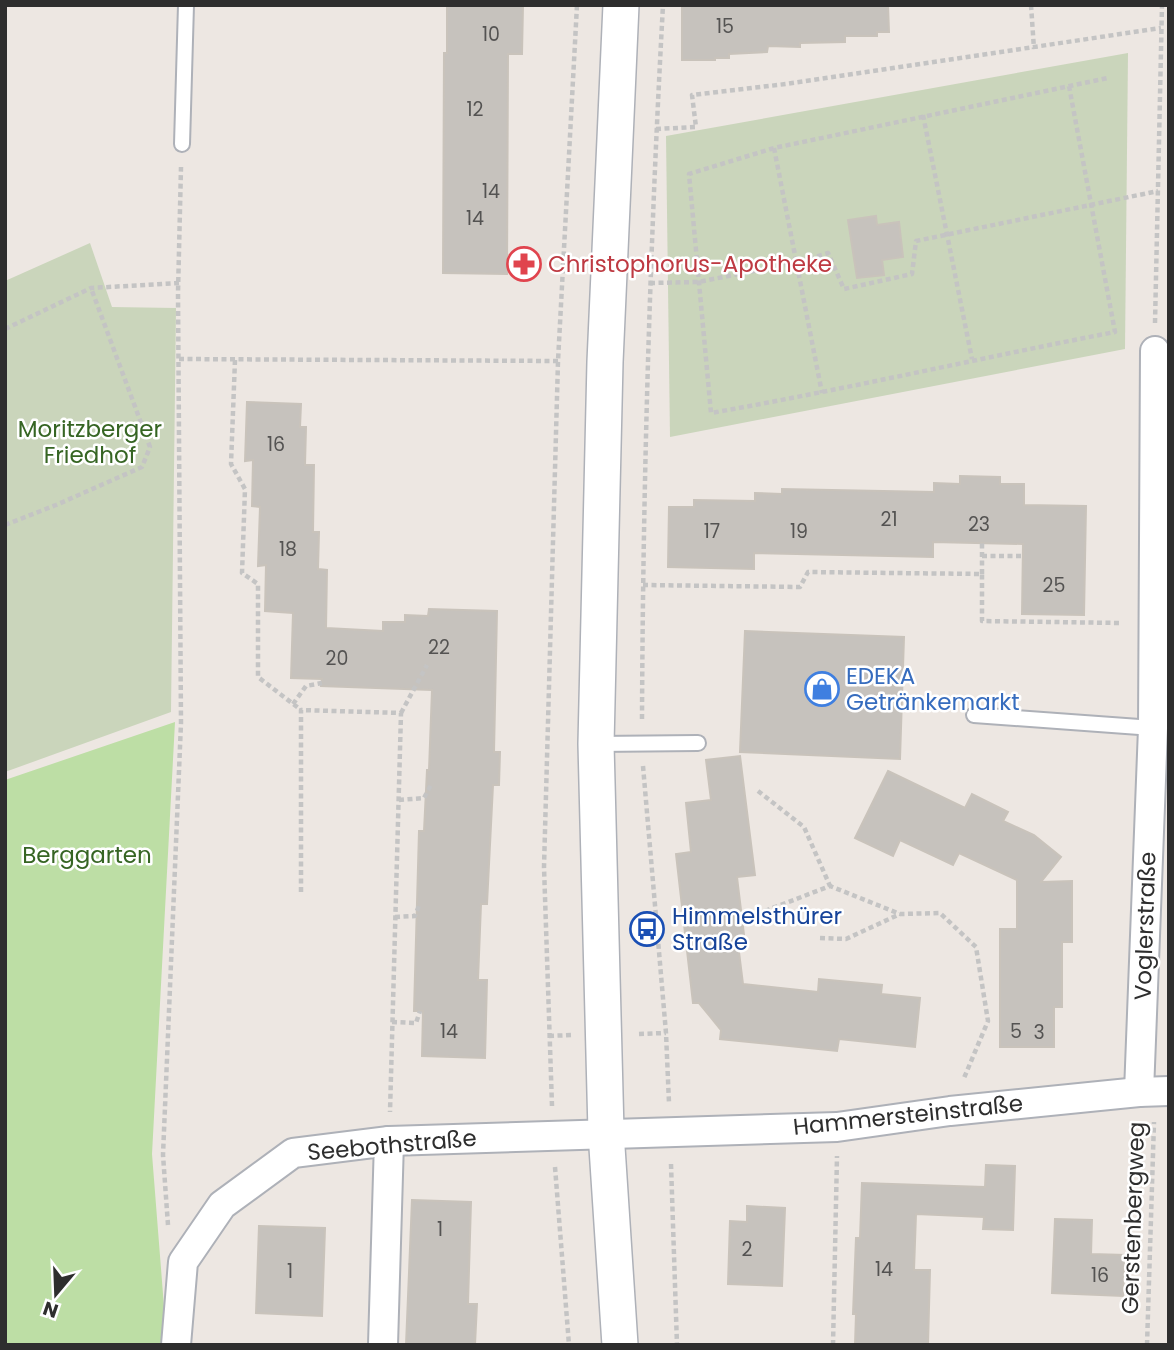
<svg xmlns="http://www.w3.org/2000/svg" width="1174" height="1350" viewBox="0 0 1174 1350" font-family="Poppins,sans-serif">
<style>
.green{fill:#bddea5}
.cemetery{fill:#cad5bb}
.building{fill:#c6c2bd;stroke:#c9c3bb;stroke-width:2}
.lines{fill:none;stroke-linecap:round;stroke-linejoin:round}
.service-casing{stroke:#aeb1b8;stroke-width:18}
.minor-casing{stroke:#aeb1b8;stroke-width:32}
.tertiary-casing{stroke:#aeb1b8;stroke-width:38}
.path{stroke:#c4c4c4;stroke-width:4.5;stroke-dasharray:5 3.5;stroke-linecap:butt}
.service{stroke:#fff;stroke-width:14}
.minor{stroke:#fff;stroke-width:28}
.tertiary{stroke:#fff;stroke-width:35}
.labels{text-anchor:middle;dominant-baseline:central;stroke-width:5;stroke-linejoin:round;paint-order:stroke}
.number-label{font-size:19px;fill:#545352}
.health-label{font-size:23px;fill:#be3a42;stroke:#fff;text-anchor:start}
.park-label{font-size:23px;fill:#366523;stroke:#fff}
.shop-label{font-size:23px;fill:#366cbe;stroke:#fff;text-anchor:start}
.transit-label{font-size:23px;fill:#164399;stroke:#fff;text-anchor:start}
.street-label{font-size:23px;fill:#2e2e2e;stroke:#fff}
</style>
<rect width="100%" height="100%" fill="#ede7e2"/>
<path class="green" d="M175,722L152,1154L167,1345H5V780Z"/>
<g class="cemetery">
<path d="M1128,53L1125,349L670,437L666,136Z"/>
<path d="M90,243L112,307L176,308L171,712L5,772V281Z"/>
</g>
<g class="building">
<path d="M447,5H523L522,54H508L507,274L443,273L444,53H447Z"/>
<path d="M682,5H888L889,32H877V36H845V42L800,43V47L768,46L767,52L729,54V58H715V60H682Z"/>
<path d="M876,216L877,225L899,222L903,257L882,260L884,275L857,278L848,220Z"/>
<path d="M247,402L301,404L300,427H306L305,465H314L313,532H319L318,569L327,570L326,628L383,631V622H405V615L428,616L429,609L497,611L494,752H500L499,785H493L487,904H481L478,980H487L485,1058L422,1056L423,1011H414L419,831H424L427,770H429L432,690L321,686L322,679L291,678L293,613L265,611L266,565L258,566L260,507L252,506L253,460L245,461Z"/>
<path d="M960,476L1000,477V484H1024V505L1086,506L1084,615L1022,614L1023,544L933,542V557L754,553V569L668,567L669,507H694V500L755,501V493L782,494V489L934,492V483L960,484Z"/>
<path d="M745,631L904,637L900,759L740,752Z"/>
<path d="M740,756L755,875L737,877L744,935L737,936L743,984L818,992L819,979L882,985L881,994L920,998L915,1047L839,1039L837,1051L720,1039L721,1030L699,1003H693L676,854L691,852L686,803L711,800L706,760Z"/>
<path d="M888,771L965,808L972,794L1008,812L1003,821L1034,835L1061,857L1041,882L1072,881V942H1062V1007H1054V1047H1000V929H1017V880L959,853L953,865L900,840L893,856L855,838Z"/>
<path d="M986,1165L1015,1166L1013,1230L983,1229L984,1217L916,1214L914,1270H930L928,1345H855L856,1314H853L856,1238H860L862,1183L985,1187Z"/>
<path d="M412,1200L471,1202L468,1304H477L475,1345H406Z"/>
<path d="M747,1206L785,1208L782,1286L728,1284L730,1221L747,1222Z"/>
<path d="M1055,1219L1092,1220L1091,1254L1125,1255L1123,1296L1052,1293Z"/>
<path d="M259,1226L325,1228L322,1316L256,1313Z"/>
</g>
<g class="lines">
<g class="service-casing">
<g id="service">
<path d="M182,144L186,5"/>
<path d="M974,715L1153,728"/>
<path d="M597,744L698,743"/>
</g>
</g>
<g class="minor-casing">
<g id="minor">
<path d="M1139,1092L1153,728L1155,351"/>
<path d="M176,1345L183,1262L222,1205L293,1153L389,1141L837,1127L950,1111L1139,1092L1169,1091"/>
<path d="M383,1345L389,1141"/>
</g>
</g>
<g class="tertiary-casing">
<path id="tertiary" d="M620,1345L606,1132L596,744L605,362L621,5"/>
</g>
<g class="path">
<path d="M1031,5L1034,49"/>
<path d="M1069,86L1115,332C980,358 847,389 711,413L689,174L774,148L1108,78"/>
<path d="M923,115L972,359"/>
<path d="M656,129L696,127L692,95L786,84L1161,28"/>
<path d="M774,148L822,393"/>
<path d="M650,283L698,282L795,263L828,253L844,289L912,274L916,241L1158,191"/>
<path d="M1155,323L1162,5"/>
<path d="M5,329L91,288L179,283"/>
<path d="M179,359L558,361"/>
<path d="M235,360L231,464L245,489L242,573L258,584V677L301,710"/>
<path d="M5,525L56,505L142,467L150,447L91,288"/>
<path d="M982,556H1023"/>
<path d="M982,574V543"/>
<path d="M643,585L800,587L808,572L982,574V621L1122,623"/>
<path d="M293,704L306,686L322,683"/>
<path d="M401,713L427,665"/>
<path d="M642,719C643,481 650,243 663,5"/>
<path d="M643,766L666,1033L669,1103"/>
<path d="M758,791L804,827L830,886"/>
<path d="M399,800L424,798L432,783"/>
<path d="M301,892V710L401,713L390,1112"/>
<path d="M765,911L830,886L900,914L940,913L976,947L988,1021L964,1078"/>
<path d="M395,917L415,916L420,903"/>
<path d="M820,938L846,939L900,914"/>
<path d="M392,1022L416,1023L420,1011"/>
<path d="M639,1034L666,1033"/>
<path d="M549,1036L571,1035"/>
<path d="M552,1106L544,867L558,361L577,5"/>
<path d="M671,1164L677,1345"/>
<path d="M555,1167L569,1345"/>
<path d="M168,1225L163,1155L181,723L178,293L181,167"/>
<path d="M833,1345L837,1156"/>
<path d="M1147,1345L1154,1122"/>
</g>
<use href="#service" class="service"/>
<use href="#minor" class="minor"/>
<use href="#tertiary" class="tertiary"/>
</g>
<defs>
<g id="pharmacy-ring" transform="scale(1.75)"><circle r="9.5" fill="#fff" stroke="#e0444e" stroke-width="1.5"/><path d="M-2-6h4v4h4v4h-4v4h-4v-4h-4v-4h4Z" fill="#e0444e"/></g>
<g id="shop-ring" transform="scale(1.75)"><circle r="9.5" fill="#fff" stroke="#3f7fe0" stroke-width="1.5"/><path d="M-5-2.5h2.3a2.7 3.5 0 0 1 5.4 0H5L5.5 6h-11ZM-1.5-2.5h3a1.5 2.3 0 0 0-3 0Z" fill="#3f7fe0"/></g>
<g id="bus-ring" transform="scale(1.75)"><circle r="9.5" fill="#fff" stroke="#1a4fb4" stroke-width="1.5"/><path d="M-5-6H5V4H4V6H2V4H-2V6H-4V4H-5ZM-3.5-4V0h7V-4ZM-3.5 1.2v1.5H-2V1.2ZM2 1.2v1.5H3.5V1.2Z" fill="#1a4fb4"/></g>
</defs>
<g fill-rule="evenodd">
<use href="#pharmacy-ring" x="524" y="264"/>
<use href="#shop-ring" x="822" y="689"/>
<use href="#bus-ring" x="647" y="929"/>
</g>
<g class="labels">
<g class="number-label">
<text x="725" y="26">15</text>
<text x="491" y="34">10</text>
<text x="475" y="109">12</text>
<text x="491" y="191">14</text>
<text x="475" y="218">14</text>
<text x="276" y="444">16</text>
<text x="889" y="519">21</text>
<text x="979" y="524">23</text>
<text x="712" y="531">17</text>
<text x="799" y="531">19</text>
<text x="288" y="549">18</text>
<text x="1054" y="585">25</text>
<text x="439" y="647">22</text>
<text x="337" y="658">20</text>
<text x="449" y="1031">14</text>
<text x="1016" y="1031">5</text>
<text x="1039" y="1032">3</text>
<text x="440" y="1229">1</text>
<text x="747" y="1249">2</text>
<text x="884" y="1269">14</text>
<text x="290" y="1271">1</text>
<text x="1100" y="1275">16</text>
</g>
<g class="health-label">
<text x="548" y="264">Christophorus-Apotheke</text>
</g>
<g class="park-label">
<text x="90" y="429">Moritzberger<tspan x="90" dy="26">Friedhof</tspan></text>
<text x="87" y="855">Berggarten</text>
</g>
<g class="shop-label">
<text x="846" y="676">EDEKA<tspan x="846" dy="26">Getränkemarkt</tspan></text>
</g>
<g class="transit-label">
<text x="672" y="916">Himmelsthürer<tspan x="672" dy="26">Straße</tspan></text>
</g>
<g class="street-label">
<text transform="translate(1145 926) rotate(-88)">Voglerstraße</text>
<text transform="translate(908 1115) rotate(-6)">Hammersteinstraße</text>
<text transform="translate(392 1145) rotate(-5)">Seebothstraße</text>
<text transform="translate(1133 1218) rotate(-88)">Gerstenbergweg</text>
</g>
</g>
<rect width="1174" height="1350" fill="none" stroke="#2e2e2e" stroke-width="14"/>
<g transform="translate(56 1294) rotate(199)" stroke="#ffffff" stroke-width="5" paint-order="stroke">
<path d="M0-5L12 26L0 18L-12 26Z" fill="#2e2e2e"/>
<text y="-10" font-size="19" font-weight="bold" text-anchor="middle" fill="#2e2e2e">N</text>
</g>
</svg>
